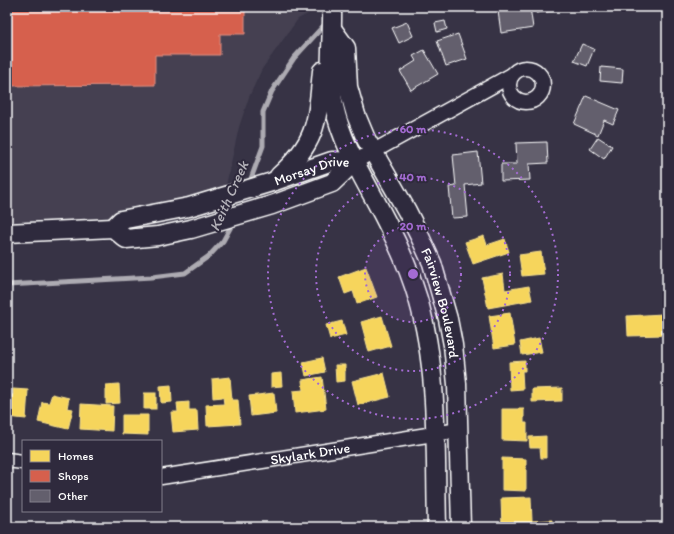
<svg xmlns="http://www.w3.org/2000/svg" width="674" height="534" viewBox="0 0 674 534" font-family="Itim,sans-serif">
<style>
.built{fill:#444051}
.homes{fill:#f6d55c;stroke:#f9e28d}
.shops{fill:#d6604d;stroke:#e29082}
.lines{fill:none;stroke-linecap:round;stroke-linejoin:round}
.stream{stroke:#adabb2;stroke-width:5}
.building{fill:#635f6d;stroke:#fff}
.minor-casing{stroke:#fff;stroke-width:17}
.tertiary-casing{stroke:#fff;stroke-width:21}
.minor{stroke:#2f2a3d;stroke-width:14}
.tertiary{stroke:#2f2a3d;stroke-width:18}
.ring{fill:none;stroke:#a36bd2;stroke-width:2;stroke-dasharray:2 4}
.labels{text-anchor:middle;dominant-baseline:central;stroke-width:4;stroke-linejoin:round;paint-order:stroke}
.street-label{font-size:14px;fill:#fff;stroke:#2f2a3d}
.water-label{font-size:15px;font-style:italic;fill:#b4b2b9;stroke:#2f2a3d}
.centre{fill:#a36bd2;stroke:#2f2a3d;stroke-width:2}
.ring-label{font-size:12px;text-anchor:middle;font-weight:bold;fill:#a36bd2;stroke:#2f2a3d;stroke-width:4;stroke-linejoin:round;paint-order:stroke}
</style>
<rect width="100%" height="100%" fill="#373345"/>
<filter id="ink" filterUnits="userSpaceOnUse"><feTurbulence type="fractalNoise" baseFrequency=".025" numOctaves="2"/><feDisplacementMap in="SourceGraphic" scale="8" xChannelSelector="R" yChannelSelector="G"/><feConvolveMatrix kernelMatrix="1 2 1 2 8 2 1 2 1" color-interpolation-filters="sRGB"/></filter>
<g filter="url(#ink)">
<path class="built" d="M7,7H315V10L298,19L262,69L249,97L239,127L225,190L139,213L85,222L7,225Z"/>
<g class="homes">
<path d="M484,236L487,245L505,239L509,252L473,264L465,242Z"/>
<path d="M541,252L544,274L522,276L519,255Z"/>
<path d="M366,267L377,297L357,304L353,291L345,294L339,277Z"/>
<path d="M503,274L505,290L529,286L532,300L488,308L482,278Z"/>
<path d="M510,313L515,345L494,348L489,316Z"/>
<path d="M663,314L664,335L628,336L627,316Z"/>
<path d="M382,316L391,346L369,352L361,322Z"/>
<path d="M342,321L346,335L330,339L326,325Z"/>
<path d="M539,338L542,352L522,355L520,342Z"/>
<path d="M322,358L325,372L306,376L303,362Z"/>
<path d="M525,361V371H522L523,389L510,390L509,362Z"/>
<path d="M335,365H345V381L336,382Z"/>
<path d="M281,373L282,386L271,387V374Z"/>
<path d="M384,373L390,397L358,405L352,381Z"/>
<path d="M230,377L232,400H238L240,424L207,426L206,405L224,404L223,397L213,398L212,379Z"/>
<path d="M322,377L326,409L295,413L293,391L303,390L302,380Z"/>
<path d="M119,384L120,403L106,404V385Z"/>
<path d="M171,385L172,402L161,403L160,386Z"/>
<path d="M562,388V401L532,402V389Z"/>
<path d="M13,389L28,390L26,419L7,417V395H13Z"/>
<rect x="144" y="393" width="12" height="16"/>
<path d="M274,393L276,413L251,416L249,396Z"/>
<path d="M52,394L69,398L67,408L73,409L68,429L38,422L42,402L49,403Z"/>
<path d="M189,402V410H197L198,430L173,432L171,412H178L177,403Z"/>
<path d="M81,404L113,406L112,431L80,429Z"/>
<path d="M502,409H524V423H527V441L502,440Z"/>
<path d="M122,415H148V435L122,434Z"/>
<path d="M546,436V458H541L540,448H530L529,437Z"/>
<path d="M502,458L526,459V491L502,490Z"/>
<path d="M531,497L532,521L552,520V527H502L501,498Z"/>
</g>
<path class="shops" d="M7,7H245V34H220V55H155V85L7,86Z"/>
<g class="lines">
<g class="stream">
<path d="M249,184L263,146V112L272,91L294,58L327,22"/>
<path d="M7,285L152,277L185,273L209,256L223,241L234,221"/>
</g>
</g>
<g class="building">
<path d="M530,7L533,28L501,33L498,11Z"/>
<path d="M535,7H553L554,11L536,13Z"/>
<path d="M445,21L447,29L437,32L435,23Z"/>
<path d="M407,22L413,36L399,43L392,28Z"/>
<path d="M458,34L467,59L446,66L437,41Z"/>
<path d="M582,44L594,49L587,66L574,61Z"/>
<path d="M424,50L438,74L411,90L400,71L416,61L413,56Z"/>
<path d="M601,67L623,69L622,83L600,81Z"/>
<path d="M586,96L619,110L613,124L604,120L598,135L574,124Z"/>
<path d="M598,137L612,146L604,159L590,149Z"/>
<path d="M547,142L548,163L529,164L530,180L501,181V164H517L516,143Z"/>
<path d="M478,152L481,183L465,185L468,217L452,218L449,187L456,186L453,155Z"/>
</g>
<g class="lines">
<g class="minor-casing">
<g id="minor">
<circle cx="526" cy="85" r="17"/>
<path d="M354,162L512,75"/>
<path d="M7,460L23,462"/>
<path id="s1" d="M161,477L459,430"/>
</g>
</g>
<g class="tertiary-casing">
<g id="tertiary">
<path d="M332,7C333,40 327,73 334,106C343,148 367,183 386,221C399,246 410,272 418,299C439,372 435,452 437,527"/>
<path id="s2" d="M333,30L346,48L348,87L356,115L366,139L407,211L421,239L432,263L448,319L453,345L457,384L461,527"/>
<path d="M279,176C318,141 317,121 322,71"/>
<path id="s3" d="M113,228L121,220L189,207L272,182L332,161L354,162"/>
<path d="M7,233L113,228L126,239L158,236L191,229L272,205L332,183L354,162"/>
</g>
</g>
<use href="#minor" class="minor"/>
<use href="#tertiary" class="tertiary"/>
</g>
</g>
<circle cx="413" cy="274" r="48" fill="#a36bd2" fill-opacity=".12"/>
<g class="ring">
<circle cx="413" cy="274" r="48"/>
<circle cx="413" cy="274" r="97"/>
<circle cx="413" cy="274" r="145"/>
</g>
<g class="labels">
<g class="street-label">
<text stroke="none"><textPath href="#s3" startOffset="209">Morsay Drive</textPath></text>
<text stroke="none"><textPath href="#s2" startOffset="298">Fairview Boulevard</textPath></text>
<text stroke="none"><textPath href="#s1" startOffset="151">Skylark Drive</textPath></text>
</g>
<g class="water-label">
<text transform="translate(229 196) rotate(-66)">Keith Creek</text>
</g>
</g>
<circle cx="413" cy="274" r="6" class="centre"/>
<g class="ring-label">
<text x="413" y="133">60 m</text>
<text x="413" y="181">40 m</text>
<text x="413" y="230">20 m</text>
</g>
<rect width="674" height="534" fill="none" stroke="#2f2a3d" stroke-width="24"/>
<rect x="12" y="12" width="650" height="510" fill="none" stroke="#fff" stroke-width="1.5" filter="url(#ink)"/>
<rect x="22" y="440" width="140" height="72" fill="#2f2a3d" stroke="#827f8b"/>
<rect x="30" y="450" width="20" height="12" fill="#f6d55c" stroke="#827f8b"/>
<text x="58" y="460" font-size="12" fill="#ffffff">Homes</text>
<rect x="30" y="470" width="20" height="12" fill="#d6604d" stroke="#827f8b"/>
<text x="58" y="480" font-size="12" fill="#ffffff">Shops</text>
<rect x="30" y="490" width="20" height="12" fill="#635f6d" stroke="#827f8b"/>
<text x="58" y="500" font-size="12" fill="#ffffff">Other</text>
</svg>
